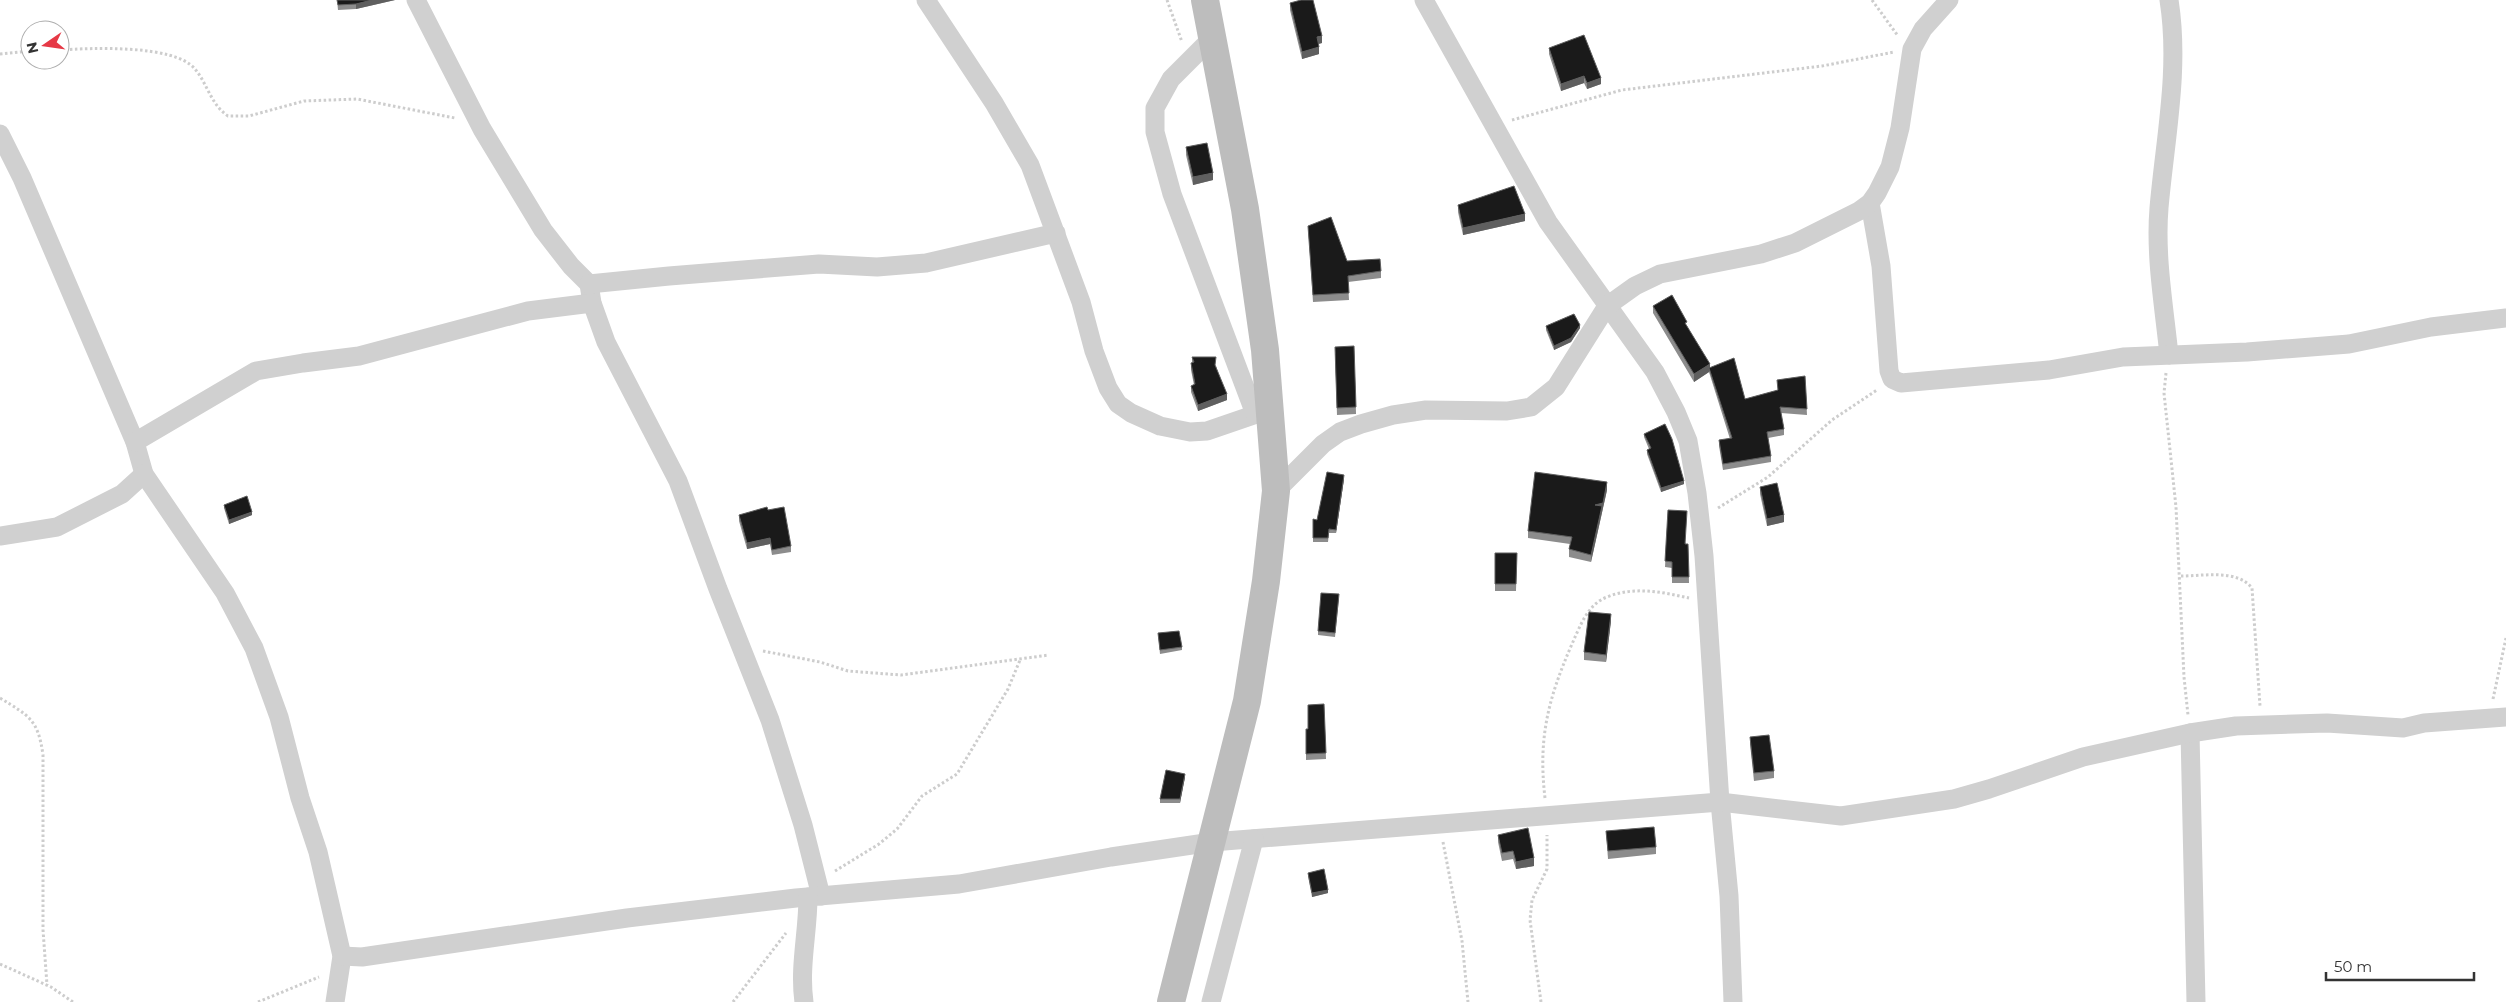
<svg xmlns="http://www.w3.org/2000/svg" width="2506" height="1002" viewBox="0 0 2506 1002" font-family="Montserrat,sans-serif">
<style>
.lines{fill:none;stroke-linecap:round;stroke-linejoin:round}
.path{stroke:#cdcdcd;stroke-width:3;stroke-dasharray:2.5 2.5;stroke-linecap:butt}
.street{stroke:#d0d0d0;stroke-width:19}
.secondary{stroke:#bdbdbd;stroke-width:28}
.wall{fill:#8c8c8c}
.shaded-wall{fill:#5f5f5f}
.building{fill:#1a1a1a;stroke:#5f5f5f}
</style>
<rect width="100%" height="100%" fill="#fff"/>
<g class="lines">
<g class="path">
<path d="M1167,0L1182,42"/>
<path d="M1872,0L1898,36"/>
<path d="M60,50C91,48 174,44 195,69C207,83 211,105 228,116H249L304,101L357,99L455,118"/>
<path d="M0,54L30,51"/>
<path d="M1512,120L1622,90L1822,66L1894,52"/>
<path d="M2166,373L2164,393L2176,507L2184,677L2188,715"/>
<path d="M1718,508L1768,477L1832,420L1877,390"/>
<path d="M2181,576C2203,576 2237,569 2252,588L2260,706"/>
<path d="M763,651L820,662L848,671L901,675L1049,655"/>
<path d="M0,698C29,716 38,719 43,755V930L47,985"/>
<path d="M2493,699L2506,638"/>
<path d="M1545,798C1538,738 1548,699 1572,644C1580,626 1588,604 1607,597C1634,586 1662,592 1689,598"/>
<path d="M1443,842L1462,941L1468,1002"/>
<path d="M835,871L879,844L897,829L922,796L957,774L1008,689L1020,660"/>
<path d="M0,964L51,987L73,1002"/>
<path d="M258,1002L319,977"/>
<path d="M733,1002L786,933"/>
<path d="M1541,1002L1530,920L1532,900L1547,869V835"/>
</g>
<g class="street">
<path d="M416,0L482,129L543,230L571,266L589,284L592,303L606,342L678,481L718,589L770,720L803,825L821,896"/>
<path d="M926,0L994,103L1030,165L1081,302L1094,351L1108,388L1118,404L1131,413L1160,426L1190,432L1207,431L1271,409"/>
<path d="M1424,0L1548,222L1655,372L1676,412L1688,441L1697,493L1704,556L1720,802L1729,896L1733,1002"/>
<path d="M2169,0C2180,69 2165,139 2159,208C2155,256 2164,306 2169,355"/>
<path d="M1212,38L1171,79L1155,108V132L1172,194L1255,414"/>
<path d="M0,134L22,178L135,442L144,474L225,593L254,648L279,717L300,798L318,852L342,956L335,1002"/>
<path d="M1870,203L1881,266L1889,371L1892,379L1901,383L2049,370L2123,357L2247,352L2349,344L2431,327L2506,318"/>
<path d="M589,284L669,276L819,264L877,267L926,263L1056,233"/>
<path d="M135,442L256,371L303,363L359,356L528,311L592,303"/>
<path d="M1276,491L1323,444L1340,432L1361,424L1393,415L1426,410L1507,411L1531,407L1556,387L1607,306L1635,286L1660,274L1761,254L1795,243L1859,211L1870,203L1877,193L1890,167L1900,128L1912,49L1923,29L1949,0"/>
<path d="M0,536L57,527L122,494L144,474"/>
<path d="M2190,733L2196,1002"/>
<path d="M342,956L362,957L627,918L796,898L959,884L1111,857L1212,842L1720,802L1841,816L1954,799L1989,789L2083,757L2190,733L2236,726L2327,723L2403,728L2424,723L2506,717"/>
<path d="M804,1002C799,967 808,932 808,897"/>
<path d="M1211,1002L1254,839"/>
</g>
<path class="secondary" d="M1171,1002L1247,701L1266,581L1276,491L1265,350L1245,209L1205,0"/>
</g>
<g class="wall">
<path d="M337,0H395L356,9L338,10Z"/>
<path d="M1290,3L1322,43L1319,44V54L1302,59L1290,10Z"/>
<path d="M1549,48L1601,84L1587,89L1584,83L1561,91L1549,54Z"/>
<path d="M1186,147L1213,180L1193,185L1186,155Z"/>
<path d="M1458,205L1525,221L1463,235L1458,212Z"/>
<path d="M1308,226L1347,261L1381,271V278L1348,282L1349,300L1313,302Z"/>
<path d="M1653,306L1687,326L1710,368L1745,399L1778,390L1805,376L1807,415L1781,413L1784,429V435L1768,438L1771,456V462L1723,470L1719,446V440L1730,439L1709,372L1694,382L1653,313Z"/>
<path d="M1546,326L1580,328L1571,342L1554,350L1546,330Z"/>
<path d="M1354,346L1356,414L1337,415L1335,354Z"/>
<path d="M1192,357L1216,366L1227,400L1198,411L1191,392V386L1194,385L1191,370V363H1192Z"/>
<path d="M1644,434L1684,484L1661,492L1647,454V450L1649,449L1644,437Z"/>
<path d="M1344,479L1336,533H1329L1328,542H1313V519L1317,520Z"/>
<path d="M1760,487L1784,522L1767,526L1760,494Z"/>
<path d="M1607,490L1591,562L1569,557V549L1570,544L1528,538V531Z"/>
<path d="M224,505L252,515L229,524L224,508Z"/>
<path d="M768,510L791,546V552L772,555L770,544L747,549L739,521V515Z"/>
<path d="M1668,510L1686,544H1688L1689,583H1672V568L1665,567Z"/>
<path d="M1495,553H1517L1516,591H1495Z"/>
<path d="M1339,598L1335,637L1318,635V631Z"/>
<path d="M1611,621L1606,662L1584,660V652Z"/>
<path d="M1158,633L1182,647V650L1160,654Z"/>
<path d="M1324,704L1326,759L1306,760V729H1308Z"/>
<path d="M1750,737L1774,771V778L1754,781L1750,744Z"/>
<path d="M1185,777L1180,803H1160V799Z"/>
<path d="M1606,831L1656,847V854L1608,859Z"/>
<path d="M1498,835L1534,866L1516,869L1513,859L1502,861L1498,842Z"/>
<path d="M1308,873L1328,893L1312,897L1308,876Z"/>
</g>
<g class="shaded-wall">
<path d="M372,0H395L356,9V4Z"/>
<path d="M1322,36V43L1317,44V37Z"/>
<path d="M1319,47V54L1302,59V52Z"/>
<path d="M1584,76V83L1561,91V84Z"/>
<path d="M1601,78V84L1587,89V83Z"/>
<path d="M1213,173V180L1193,185V177Z"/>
<path d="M1525,214V221L1463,235V228Z"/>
<path d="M1580,325V328L1571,342L1554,350V346Z"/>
<path d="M1710,364V372L1709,368V372L1694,382V374Z"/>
<path d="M1227,394V400L1198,411V405Z"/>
<path d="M1344,475V479L1336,533V530Z"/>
<path d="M1684,481V484L1661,492V488Z"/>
<path d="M1607,482V490L1591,562L1595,505Z"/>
<path d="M252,512V515L229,524V520Z"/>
<path d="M1784,515V522L1767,526V519Z"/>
<path d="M770,538V544L747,549V543Z"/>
<path d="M1611,614V621L1606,662V655Z"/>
<path d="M1185,774V777L1180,803V799Z"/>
<path d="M1534,858V866L1516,869V862Z"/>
<path d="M1328,890V893L1312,897V893Z"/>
</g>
<g class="building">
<path d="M337,0H372L356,4L338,5Z"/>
<path d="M1301,0H1313L1322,36L1317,37L1319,47L1302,52L1290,3Z"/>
<path d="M1584,35L1601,78L1587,83L1584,76L1561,84L1549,48Z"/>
<path d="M1207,143L1213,173L1193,177L1186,147Z"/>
<path d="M1514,186L1525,214L1463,228L1458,205Z"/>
<path d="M1331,217L1347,261L1380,259L1381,271L1348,276L1349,293L1313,295L1308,226Z"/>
<path d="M1672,295L1687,322L1685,323L1710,364L1694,374L1653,306Z"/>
<path d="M1574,314L1580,325L1571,338L1554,346L1546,326Z"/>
<path d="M1354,346L1356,407L1337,408L1335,347Z"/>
<path d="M1192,357H1216L1215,365L1227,394L1198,405L1191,386L1195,384L1191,363L1194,362Z"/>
<path d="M1734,358L1745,399L1778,390L1777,380L1805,376L1807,409L1780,407L1784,429L1767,432L1771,456L1723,464L1719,440L1732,438L1709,368Z"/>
<path d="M1665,424L1672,439L1684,481L1661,488L1647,450L1651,448L1644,434Z"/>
<path d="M1327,472L1344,475L1336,530L1329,529L1328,538H1313V519L1317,520Z"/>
<path d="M1535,472L1607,482L1603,503L1595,505L1602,506L1591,555L1569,549L1572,537L1528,531Z"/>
<path d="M1777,483L1784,515L1767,519L1760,487Z"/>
<path d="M247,496L252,512L229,520L224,505Z"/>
<path d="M767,507L768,510L784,507L791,546L772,550L770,538L747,543L739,515Z"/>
<path d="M1668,510L1687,511L1685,544H1688L1689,577H1672V562L1665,561Z"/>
<path d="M1495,553H1517L1516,584H1495Z"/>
<path d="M1321,593L1339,594L1335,633L1318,631Z"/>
<path d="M1589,612L1611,614L1606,655L1584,652Z"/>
<path d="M1179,631L1182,647L1160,650L1158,633Z"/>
<path d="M1324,704L1326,753L1306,754V729H1308V705Z"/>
<path d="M1769,735L1774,771L1754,773L1750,737Z"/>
<path d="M1166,770L1185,774L1180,799H1160Z"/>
<path d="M1654,827L1656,847L1608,851L1606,831Z"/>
<path d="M1528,828L1534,858L1516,862L1513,851L1502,853L1498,835Z"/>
<path d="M1324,869L1328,890L1312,893L1308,873Z"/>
</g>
<g transform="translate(45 45) rotate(257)"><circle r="24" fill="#ffffff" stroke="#adadad"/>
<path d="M0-4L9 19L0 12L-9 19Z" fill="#e63946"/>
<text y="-8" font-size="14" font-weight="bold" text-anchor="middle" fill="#333333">N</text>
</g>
<path d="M2326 972v8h148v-8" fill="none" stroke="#333333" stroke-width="2.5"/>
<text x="2334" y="972" font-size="15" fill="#333333" stroke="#ffffff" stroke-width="4" paint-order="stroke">50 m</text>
</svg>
